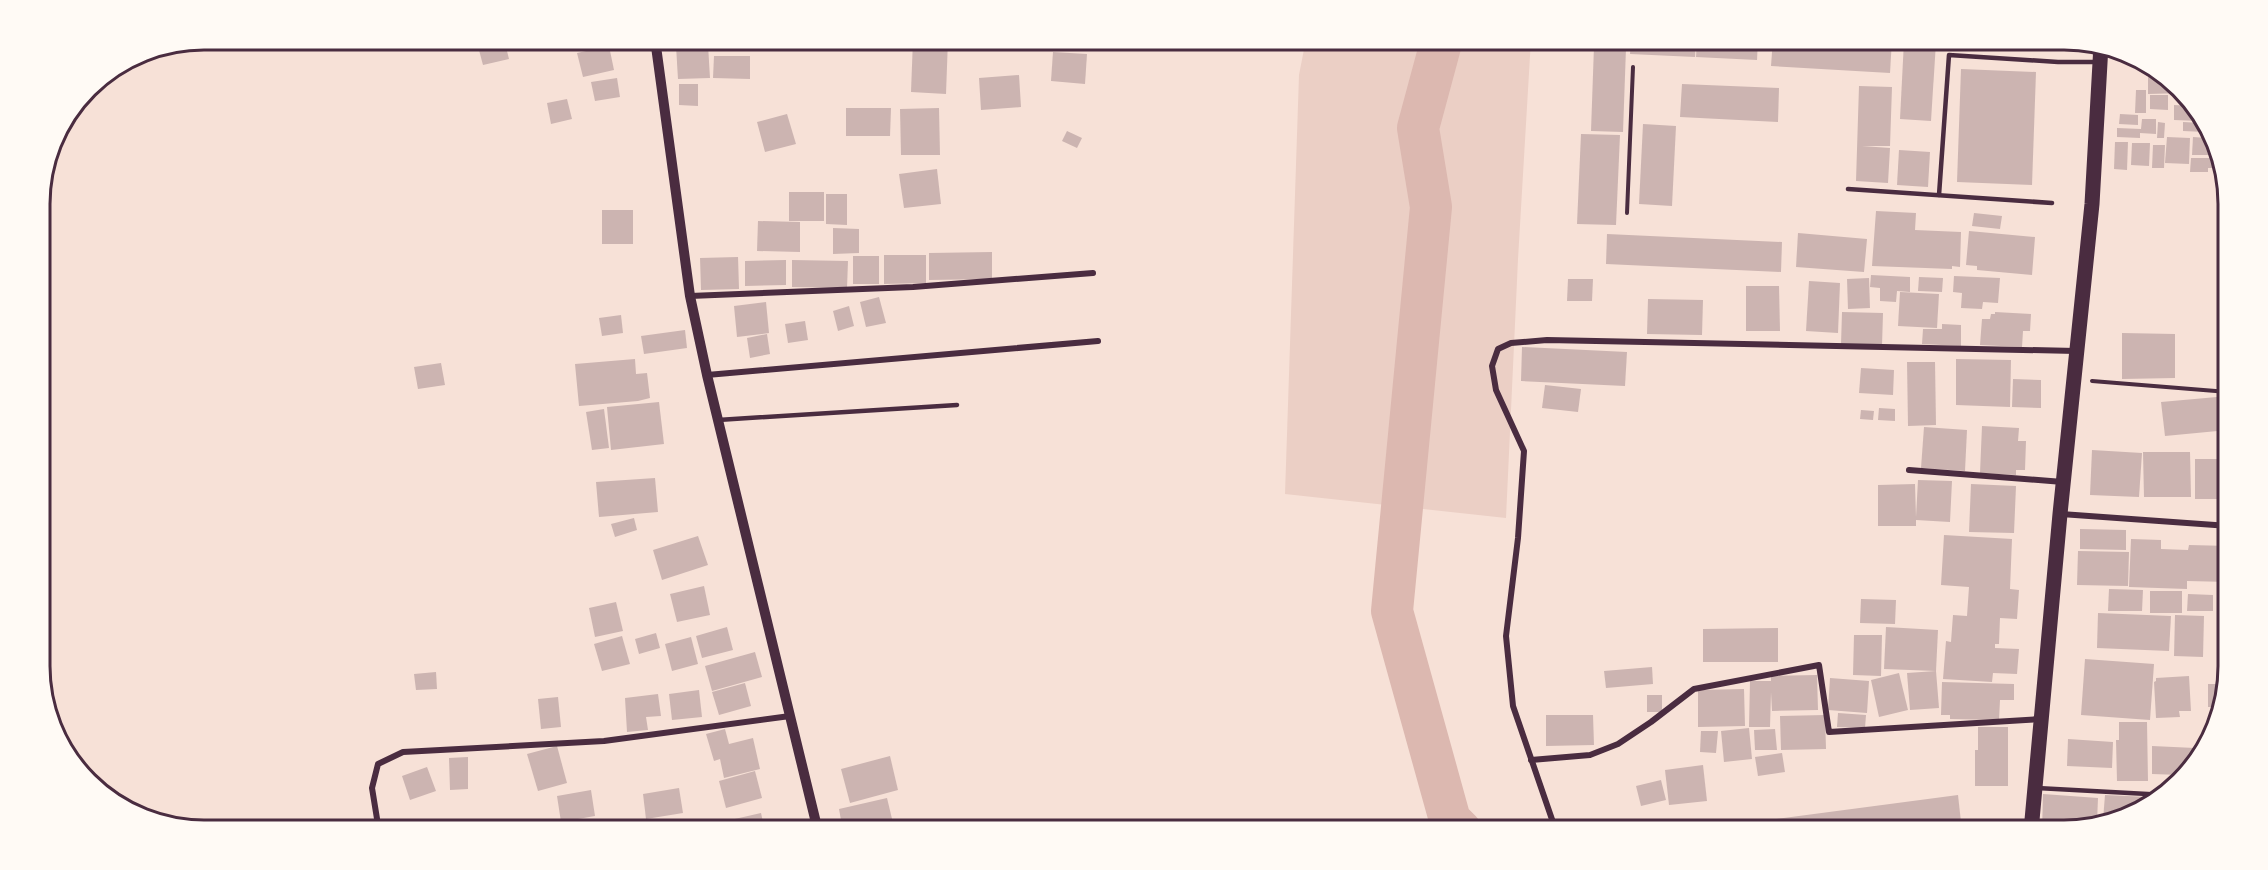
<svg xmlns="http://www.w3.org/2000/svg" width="2268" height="870" viewBox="0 0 2268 870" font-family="'Fira Sans',sans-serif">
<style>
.green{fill:#ebcfc5}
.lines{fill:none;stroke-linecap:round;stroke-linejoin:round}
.river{stroke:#dcb8b0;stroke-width:42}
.building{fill:#ccb4b1}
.path{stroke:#4a2c40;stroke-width:4}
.service{stroke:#4a2c40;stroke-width:4.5}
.minor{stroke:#4a2c40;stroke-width:6}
.tertiary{stroke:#4a2c40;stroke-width:10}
.primary{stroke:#4a2c40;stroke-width:15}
.rim{fill:none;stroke:#4a2c40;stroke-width:3}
</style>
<rect width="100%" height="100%" fill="#f7e1d7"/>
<path class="green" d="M1306,39H1531L1518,259L1506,518L1285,494L1299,75Z"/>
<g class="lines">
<path class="river" d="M1442,39L1418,128L1431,207L1392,611L1450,820L1461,831"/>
</g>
<g class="building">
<path d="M476,39H504L509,59L483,65Z"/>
<path d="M573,39H600L601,44L574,48Z"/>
<path d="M699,39H744V45L698,44Z"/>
<path d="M843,39H905L903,50Z"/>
<path d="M913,39H948L946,94L911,92Z"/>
<path d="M1595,39H1627L1626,46L1594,44Z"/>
<path d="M1631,39H1696L1695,57L1630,54Z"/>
<path d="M1697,39H1758L1757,60L1696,57Z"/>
<path d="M1773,39H1892L1890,73L1771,66Z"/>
<path d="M1904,41L1936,42L1931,121L1900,119Z"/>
<path d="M708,45L710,78L678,79L676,46Z"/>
<path d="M609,46L614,70L583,77L577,53Z"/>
<path d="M1594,46L1626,48L1623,132L1591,131Z"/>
<path d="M1053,52L1087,54L1085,84L1051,81Z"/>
<path d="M714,56H750V79L713,78Z"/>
<path d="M2148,68L2185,93L2148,94Z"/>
<path d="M1961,69L2036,72L2032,185L1957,182Z"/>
<path d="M1019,75L1021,107L981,110L979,78Z"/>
<path d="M617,78L620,97L595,101L591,82Z"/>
<path d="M679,84H698V106L679,105Z"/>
<path d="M1682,84L1779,88L1778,122L1680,117Z"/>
<path d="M1859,86L1892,87L1890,146H1862L1890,148L1888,183L1856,181Z"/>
<path d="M2136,90H2146V113H2135Z"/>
<path d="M2150,95H2168V110L2150,109Z"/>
<path d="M567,99L572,119L551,124L547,103Z"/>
<path d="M2174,105L2193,106L2199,121L2174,120Z"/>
<path d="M846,108H891L890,136H846Z"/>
<path d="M939,108L940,155H901L900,109Z"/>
<path d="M787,114L796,144L765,152L757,122Z"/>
<path d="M2120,114L2138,115V125L2119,124Z"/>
<path d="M2142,119H2156V134L2140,133V138L2117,137V128L2141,129Z"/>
<path d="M2158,122L2165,123L2164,138H2157Z"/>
<path d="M2183,122L2201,123L2205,132L2183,131Z"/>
<path d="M1643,124L1676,126L1672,206L1639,204Z"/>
<path d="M1067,131L1082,138L1077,148L1062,141Z"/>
<path d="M1581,134L1620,135L1616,225L1577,224Z"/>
<path d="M2167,137L2190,138L2189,164L2165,163Z"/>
<path d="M2193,137L2207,138L2208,155H2192Z"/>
<path d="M2115,142H2128L2127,170L2114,169Z"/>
<path d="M2132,143H2150L2149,166L2131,165Z"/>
<path d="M2210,143L2221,168H2208V172H2190L2191,158H2209Z"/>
<path d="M2153,145H2165L2164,168H2152Z"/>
<path d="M1899,150L1930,152L1928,187L1897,185Z"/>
<path d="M937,169L941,204L904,208L899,174Z"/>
<rect x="789" y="192" width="35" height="29"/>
<path d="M826,194H847V225L826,224Z"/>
<rect x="602" y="210" width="31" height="34"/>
<path d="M1876,211L1916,213L1915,230L1961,232L1960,267L1952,266V269L1872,266Z"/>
<path d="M1974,213L2002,216L2000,229L1972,226Z"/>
<path d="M758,221L800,222V252L757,251Z"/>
<path d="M833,228L859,229V253L833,254Z"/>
<path d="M1969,231L2035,237L2032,275L1977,270V266L1966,265Z"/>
<path d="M1798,233L1867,239L1864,272L1796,267Z"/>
<path d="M1607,234L1782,242L1781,272L1606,264Z"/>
<path d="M992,252V279L929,280V253Z"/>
<path d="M884,255H926V283L884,284Z"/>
<rect x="853" y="256" width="26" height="28"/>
<path d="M738,257L739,289L701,290L700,258Z"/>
<path d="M786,260V285L745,286V261Z"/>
<path d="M792,260L848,261L847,288L792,287Z"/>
<path d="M1871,275L1910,277V292L1897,291L1896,302L1880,301V288L1870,287Z"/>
<path d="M1954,276L2000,278L1998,303L1983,302L1982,309L1961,308L1962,293L1953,292Z"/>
<path d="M1919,277L1943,278L1942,292L1918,291Z"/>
<path d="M1869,278L1870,308L1848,309L1847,279Z"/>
<path d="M1568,279H1593L1592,301H1567Z"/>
<path d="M1809,281L1840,283L1838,333L1806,331Z"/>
<path d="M1746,286H1779L1780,331H1746Z"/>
<path d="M1900,292L1939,294L1937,328L1898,326Z"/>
<path d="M879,297L886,323L866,327L860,302Z"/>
<path d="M1648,299L1703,300L1702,335L1647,334Z"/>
<path d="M766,302L769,333L737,337L734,306Z"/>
<path d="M849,306L854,326L838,331L833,311Z"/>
<path d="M1842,312L1883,313L1882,345L1841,344Z"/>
<path d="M1995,312L2031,314L2030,331H2023L2022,347L1980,345L1982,319H1990L1991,314H1995Z"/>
<path d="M621,315L623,333L602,336L599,318Z"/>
<path d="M805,321L808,340L788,343L785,324Z"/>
<path d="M1942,324L1961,325V346L1922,344L1923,329H1942Z"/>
<path d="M685,330L687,348L644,354L641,336Z"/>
<path d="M2122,333L2175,334V378L2122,379Z"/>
<path d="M767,334L770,354L750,358L747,338Z"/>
<path d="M1522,347L1627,352L1625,386L1521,381Z"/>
<path d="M635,359L636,374L647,373L650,398L638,401L579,406L575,364Z"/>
<path d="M1956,359L2011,360L2010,407L1956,405Z"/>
<path d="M1907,362H1935L1936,425L1908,426Z"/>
<path d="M441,363L445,385L418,389L414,367Z"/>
<path d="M1861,368L1894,370L1893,395L1859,393Z"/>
<path d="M2013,379L2041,380V408L2012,407Z"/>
<path d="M1545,385L1581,389L1578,412L1542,408Z"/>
<path d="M2228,396V430L2165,436L2161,402Z"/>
<path d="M659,402L664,444L611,450L607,407Z"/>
<path d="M1879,408L1895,409V421L1878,420Z"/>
<path d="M604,409L609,448L592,450L586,412Z"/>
<path d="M1861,410L1874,411L1873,420L1860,419Z"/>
<path d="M1982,426L2019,428L2018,441H2026L2025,470H2016V475L1980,473Z"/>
<path d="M1924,427L1967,430L1965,471L1921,468Z"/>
<path d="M2092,450L2142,453L2139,497L2090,495Z"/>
<path d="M2143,452H2190L2191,497H2144Z"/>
<rect x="2195" y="459" width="33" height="40"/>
<path d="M655,478L658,512L599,517L596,482Z"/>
<path d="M1918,480L1952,481L1950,522L1916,520V526H1878V485L1915,484L1916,517Z"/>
<path d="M1971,484L2016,486L2014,533L1969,532Z"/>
<path d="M634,518L637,530L615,537L611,524Z"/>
<path d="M2080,529L2126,530V550L2080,549Z"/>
<path d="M1944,535L2012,539L2010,589L2019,590L2017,619L2000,618L1999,644H1995V648L2019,649L2017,674L1993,673L1992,682L1943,679L1946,641L1951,642L1953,615L1967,616L1969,587L1941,585Z"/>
<path d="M698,536L708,565L662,580L653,550Z"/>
<path d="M2131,539L2161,540V549L2188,550L2189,545L2229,546V582L2187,581V589L2129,587Z"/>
<path d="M2078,551L2129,552L2128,586L2077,585Z"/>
<path d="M704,586L710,615L677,622L670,594Z"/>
<path d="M2109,589L2143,590L2142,611H2108Z"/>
<rect x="2150" y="591" width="32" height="22"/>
<path d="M2188,594L2213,595V611H2187Z"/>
<path d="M1861,599L1896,600L1895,624L1860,623Z"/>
<path d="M616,602L623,631L595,637L589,608Z"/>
<path d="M2098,613L2171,616L2169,651L2097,648Z"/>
<path d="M2175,615L2204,616L2203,657L2174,656Z"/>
<path d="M727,627L733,650L702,658L696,636Z"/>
<path d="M1886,627L1938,630L1936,671L1884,669Z"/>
<path d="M1778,628V662H1703V629Z"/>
<path d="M656,633L660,648L639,654L635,639Z"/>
<path d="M1854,635H1882L1881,676L1853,675Z"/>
<path d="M622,636L630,664L602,671L594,644Z"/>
<path d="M691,637L698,664L672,671L665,644Z"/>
<path d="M755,652L762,677L712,691L705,666Z"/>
<path d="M2085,659L2154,664L2150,720L2081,715Z"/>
<path d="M1652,667L1653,684L1606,688L1604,671Z"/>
<path d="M1936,671L1939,708L1910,710L1907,673Z"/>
<path d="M436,672L437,689L416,690L414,674Z"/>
<path d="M1899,673L1908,710L1879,717L1871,680Z"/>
<path d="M1817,675L1818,710L1772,711L1771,692L1770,727H1749L1750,681H1771V676Z"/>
<path d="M2189,676L2191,711H2179L2180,717L2156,718L2154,682L2156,681V678Z"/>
<path d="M1830,678L1869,681L1867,713L1828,710Z"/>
<path d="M1942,682L2014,684V700H2000L1999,720L1950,719V715H1941Z"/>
<path d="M745,683L751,706L719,715L712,692Z"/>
<path d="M2208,684H2226L2222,707H2208Z"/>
<path d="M1744,689L1745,726L1698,727V690Z"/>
<path d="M699,690L702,717L672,720L669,694Z"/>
<path d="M658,694L661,716L646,717L648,730L627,732L625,698Z"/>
<rect x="1647" y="695" width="15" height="17"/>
<path d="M558,697L561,727L541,729L538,699Z"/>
<path d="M1838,713L1866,715L1865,728L1837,727Z"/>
<path d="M1546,715H1593L1594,745L1546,746Z"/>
<path d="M1825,715L1826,749L1781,750L1780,716Z"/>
<path d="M2119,722H2147L2148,781H2117L2116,740H2119Z"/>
<path d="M1978,727H2008V786H1975V750H1978Z"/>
<path d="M1749,728L1752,759L1724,762L1721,731Z"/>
<path d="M725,729L729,744L753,738L760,769L724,778L720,759L714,761L706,734Z"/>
<path d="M1775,729L1777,750H1755L1754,730Z"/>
<path d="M1701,731H1718L1716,753L1700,752Z"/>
<path d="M2068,739L2113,742L2112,768L2067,766Z"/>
<path d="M557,746L567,783L538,791L527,754Z"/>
<path d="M2152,746L2195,748V755L2181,775L2152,774Z"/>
<path d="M1782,753L1785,772L1758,776L1755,757Z"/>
<path d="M890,756L898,790L850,803L841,769Z"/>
<path d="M468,757V789L450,790L449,758Z"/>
<path d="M1703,765L1707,801L1669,805L1665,770Z"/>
<path d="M427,767L436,791L410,800L402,776Z"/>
<path d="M755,771L762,798L726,808L719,781Z"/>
<path d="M1661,780L1666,800L1641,806L1636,786Z"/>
<path d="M679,788L683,813L646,819L643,794Z"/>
<path d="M591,790L595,816L561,822L557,796Z"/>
<path d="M2043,794L2098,798L2097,822L2075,831H2042Z"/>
<path d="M1958,795L1962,831H1700V829Z"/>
<path d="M2105,795L2149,797L2153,798V801L2103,820Z"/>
<path d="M887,798L893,823L860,831H843L839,809Z"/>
<path d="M761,813L765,831H706L704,826Z"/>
</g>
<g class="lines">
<g class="path">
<path d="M1627,213L1633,67"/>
<path d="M2092,381L2228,392"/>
</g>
<g class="service">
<path d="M1848,189L2052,203"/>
<path d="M1939,195L1949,55L2058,62H2097"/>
<path d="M718,420L957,405"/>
<path d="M2037,788L2166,795"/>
</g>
<g class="minor">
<path d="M690,296L913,287L1093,273"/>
<path d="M707,375L1098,341"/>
<path d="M1909,470L2063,482"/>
<path d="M2061,514L2229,526"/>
<path d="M1531,760L1590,755L1618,744L1651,722L1694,689L1819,665L1829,732L2041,719"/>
<path d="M379,831L372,788L378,764L403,752L604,741L790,716"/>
<path d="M1556,831L1513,706L1506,636L1518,538L1524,451L1496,390L1492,366L1498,349L1511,343L1547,340L2076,351"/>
</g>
<path class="tertiary" d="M655,39L690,296L707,375L818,831"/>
<path class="primary" d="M2031,831L2060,514L2092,204L2101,45"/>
</g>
<path d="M0 0H2268V870H0ZM204 50H2064A154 154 0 0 1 2218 204V666A154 154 0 0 1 2064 820H204A154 154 0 0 1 50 666V204A154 154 0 0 1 204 50Z" fill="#fffaf5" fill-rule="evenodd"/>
<path class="rim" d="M204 50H2064A154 154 0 0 1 2218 204V666A154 154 0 0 1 2064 820H204A154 154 0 0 1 50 666V204A154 154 0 0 1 204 50Z"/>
</svg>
